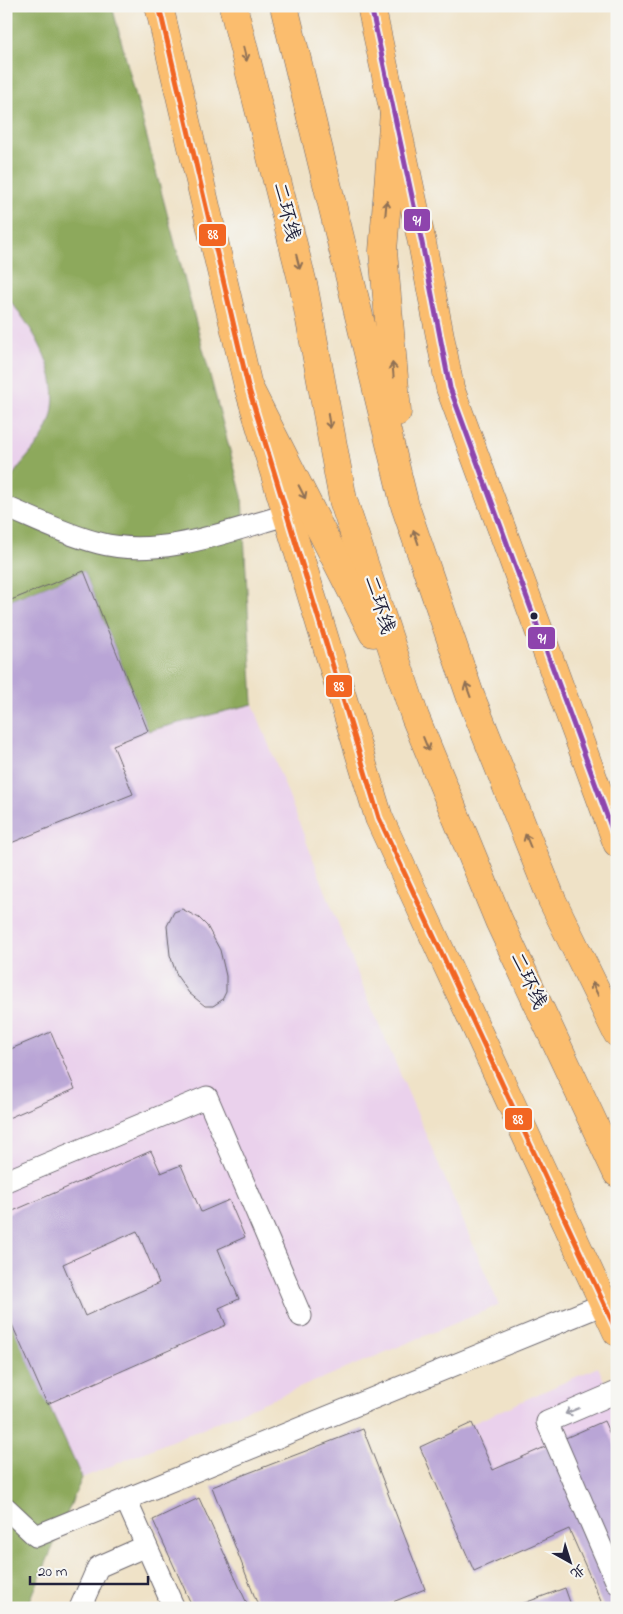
<svg xmlns="http://www.w3.org/2000/svg" width="623" height="1614" viewBox="0 0 623 1614" font-family="'Indie Flower','LXGW WenKai TC',sans-serif">
<style>
.built{fill:#ead1ec}
.forest{fill:#8da95b;stroke:#58664b}
.building{fill:#b9a5d6;fill-rule:evenodd}
.lines{fill:none;stroke-linecap:round;stroke-linejoin:round}
.lane-casing{stroke:#6a656c;stroke-width:23}
.primary-casing{stroke:#6a656c;stroke-width:29}
.highway-casing{stroke:#6a656c;stroke-width:29}
.lane{stroke:#fff;stroke-width:21}
.primary{stroke:#fbbd6e;stroke-width:28}
.highway{stroke:#fbbd6e;stroke-width:28}
.bus-1-casing{stroke:#f6f6f2;stroke-width:9}
.bus-2-casing{stroke:#f6f6f2;stroke-width:9}
.bus-1{stroke:#f26522;stroke-width:5}
.bus-2{stroke:#8e44ad;stroke-width:5}
.oneway{stroke:#8e7054}
.oneway2{stroke:#9c9ca7}
.bus-dot{fill:#22223b;stroke:#f6f6f2;stroke-width:2}
.labels{text-anchor:middle;dominant-baseline:central;stroke-width:4.5;stroke-linejoin:round;paint-order:stroke}
.street-label{font-size:20px;fill:#22223b;stroke:#f6f6f2}
.line-badge{stroke:#f6f6f2;stroke-width:2}
.badge-label{font-size:14px;text-anchor:middle;font-weight:bold;fill:#fff}
</style>
<rect width="100%" height="100%" fill="#f6f6f2"/>
<filter id="ink" filterUnits="userSpaceOnUse"><feTurbulence type="fractalNoise" baseFrequency=".02" numOctaves="2"/><feDisplacementMap in="SourceGraphic" scale="10" xChannelSelector="R" yChannelSelector="G"/><feConvolveMatrix kernelMatrix="1 2 1 2 8 2 1 2 1" color-interpolation-filters="sRGB"/></filter>
<filter id="wash" filterUnits="userSpaceOnUse"><feTurbulence type="fractalNoise" baseFrequency=".0096" numOctaves="4" result="noise"/><feDisplacementMap in="SourceGraphic" scale="20" xChannelSelector="R" yChannelSelector="G"/><feGaussianBlur stdDeviation="1.12" result="paint"/><feColorMatrix in="noise" values="0 0 0 0 0 0 0 0 0 0 0 0 0 0 0 0 0 1.4 0 .05"/><feComposite in="paint" operator="in"/></filter>
<g filter="url(#wash)">
<rect width="100%" height="100%" fill="#efe2c7"/>
<g class="built">
<path d="M6,6H112L242,496L253,704L362,985L499,1305L82,1478L27,1608H6Z"/>
<path d="M598,1367L617,1410V1608H604L568,1529L474,1571L420,1447Z"/>
</g>
<g class="forest">
<path d="M6,6H112L242,496L253,704L148,731L84,571L6,602C6,573 6,543 6,514C6,506 4,494 7,487C15,466 36,451 46,431C69,384 36,331 6,296Z"/>
<path d="M6,1311L82,1478L27,1608H6Z"/>
</g>
<g id="blocks">
<g class="building">
<path d="M84,571L148,731L113,745L133,794L6,845V602Z"/>
<path d="M182,909L199,918L207,926L220,950L226,976V992L222,1000L213,1006H205L189,993L177,976L170,955L167,926L174,912Z"/>
<path d="M51,1032L75,1089L6,1119V1051Z"/>
<path d="M151,1151L161,1173L181,1165L201,1212L229,1200L245,1237L218,1249L239,1299L219,1308L226,1325L47,1404L6,1311V1214ZM137,1231L159,1283L85,1316L63,1264Z"/>
<path d="M604,1421L617,1450V1608H604L569,1529L474,1571L420,1447L472,1423L493,1470Z"/>
<path d="M363,1429L425,1589L378,1608H259L212,1487Z"/>
<path d="M199,1498L249,1608H193L153,1520Z"/>
<path d="M565,1588L572,1608H511Z"/>
</g>
</g>
</g>
<g filter="url(#ink)">
<use href="#blocks" fill-opacity="0" stroke="#6a656c" stroke-width="1"/>
<g class="lines">
<g class="lane-casing">
<g id="lane">
<path d="M6,507C37,520 67,535 99,543C159,559 229,531 286,515"/>
<path d="M6,1181L207,1097L301,1316"/>
<path d="M617,1392L547,1422L617,1583"/>
<path d="M126,1500L174,1608"/>
<path d="M6,1508L36,1536L604,1304"/>
<path d="M80,1608L98,1567L146,1546"/>
</g>
</g>
<g class="primary-casing">
<g id="primary">
<path d="M159,6L248,386L379,818L617,1332"/>
<path d="M371,6L422,243L450,388L617,843"/>
</g>
</g>
<g class="highway-casing">
<g id="highway">
<path d="M233,6L304,288L343,500L415,717L499,921L617,1173"/>
<path d="M284,6L405,506L470,695L552,900L617,1033"/>
<path d="M394,112L383,251L397,412"/>
<path d="M248,386L373,633"/>
</g>
</g>
<use href="#lane" class="lane"/>
<use href="#primary" class="primary"/>
<use href="#highway" class="highway"/>
<g class="bus-1-casing">
<path id="bus-1" d="M159,6L248,386L379,818L617,1332"/>
</g>
<g class="bus-2-casing">
<path id="bus-2" d="M371,6L422,243L450,388L617,843"/>
</g>
<use href="#bus-1" class="bus-1"/>
<use href="#bus-2" class="bus-2"/>
</g>
<defs><path id="oneway-shaft" d="M-6 0H5M1.5-3L5.5 0L1.5 3" fill="none" stroke-width="1.6" stroke-linecap="round" stroke-linejoin="round" transform="scale(1.25)"/></defs>
<g class="oneway">
<use href="#oneway-shaft" transform="translate(245 54) rotate(76)"/>
<use href="#oneway-shaft" transform="translate(386 208) rotate(-85)"/>
<use href="#oneway-shaft" transform="translate(298 262) rotate(76)"/>
<use href="#oneway-shaft" transform="translate(393 370) rotate(-95)"/>
<use href="#oneway-shaft" transform="translate(329 421) rotate(80)"/>
<use href="#oneway-shaft" transform="translate(302 492) rotate(63)"/>
<use href="#oneway-shaft" transform="translate(416 537) rotate(-109)"/>
<use href="#oneway-shaft" transform="translate(468 690) rotate(-110)"/>
<use href="#oneway-shaft" transform="translate(426 744) rotate(68)"/>
<use href="#oneway-shaft" transform="translate(528 841) rotate(-112)"/>
<use href="#oneway-shaft" transform="translate(595 989) rotate(-116)"/>
</g>
<use class="oneway2" href="#oneway-shaft" transform="translate(572 1411) rotate(157)"/>
</g>
<circle class="bus-dot" cx="534" cy="616" r="4.5"/>
<g class="labels">
<g class="street-label">
<text transform="translate(285 212) rotate(76)">二环线</text>
<text transform="translate(378 605) rotate(72)">二环线</text>
<text transform="translate(527 981) rotate(65)">二环线</text>
</g>
</g>
<g class="line-badge">
<rect x="403" y="208" width="28" height="24" rx="5" fill="#8e44ad"/>
<rect x="198" y="223" width="29" height="24" rx="5" fill="#f26522"/>
<rect x="527" y="626" width="29" height="24" rx="5" fill="#8e44ad"/>
<rect x="325" y="674" width="28" height="24" rx="5" fill="#f26522"/>
<rect x="504" y="1107" width="29" height="24" rx="5" fill="#f26522"/>
</g>
<g class="badge-label">
<text x="417" y="225">91</text>
<text x="213" y="239">88</text>
<text x="542" y="643">91</text>
<text x="339" y="691">88</text>
<text x="518" y="1124">88</text>
</g>
<rect width="623" height="1614" fill="none" stroke="#f6f6f2" stroke-width="25"/>
<g transform="translate(570 1562) rotate(141)" stroke="#f6f6f2" stroke-width="4" paint-order="stroke">
<path d="M0-4L9 19L0 12L-9 19Z" fill="#22223b"/>
<text y="-8" font-size="14" font-weight="bold" text-anchor="middle" fill="#22223b">北</text>
</g>
<path d="M30 1576v8h118v-8" fill="none" stroke="#22223b" stroke-width="2.5"/>
<text x="38" y="1576" font-size="15" fill="#22223b" stroke="#f6f6f2" stroke-width="4" paint-order="stroke">20 m</text>
</svg>
